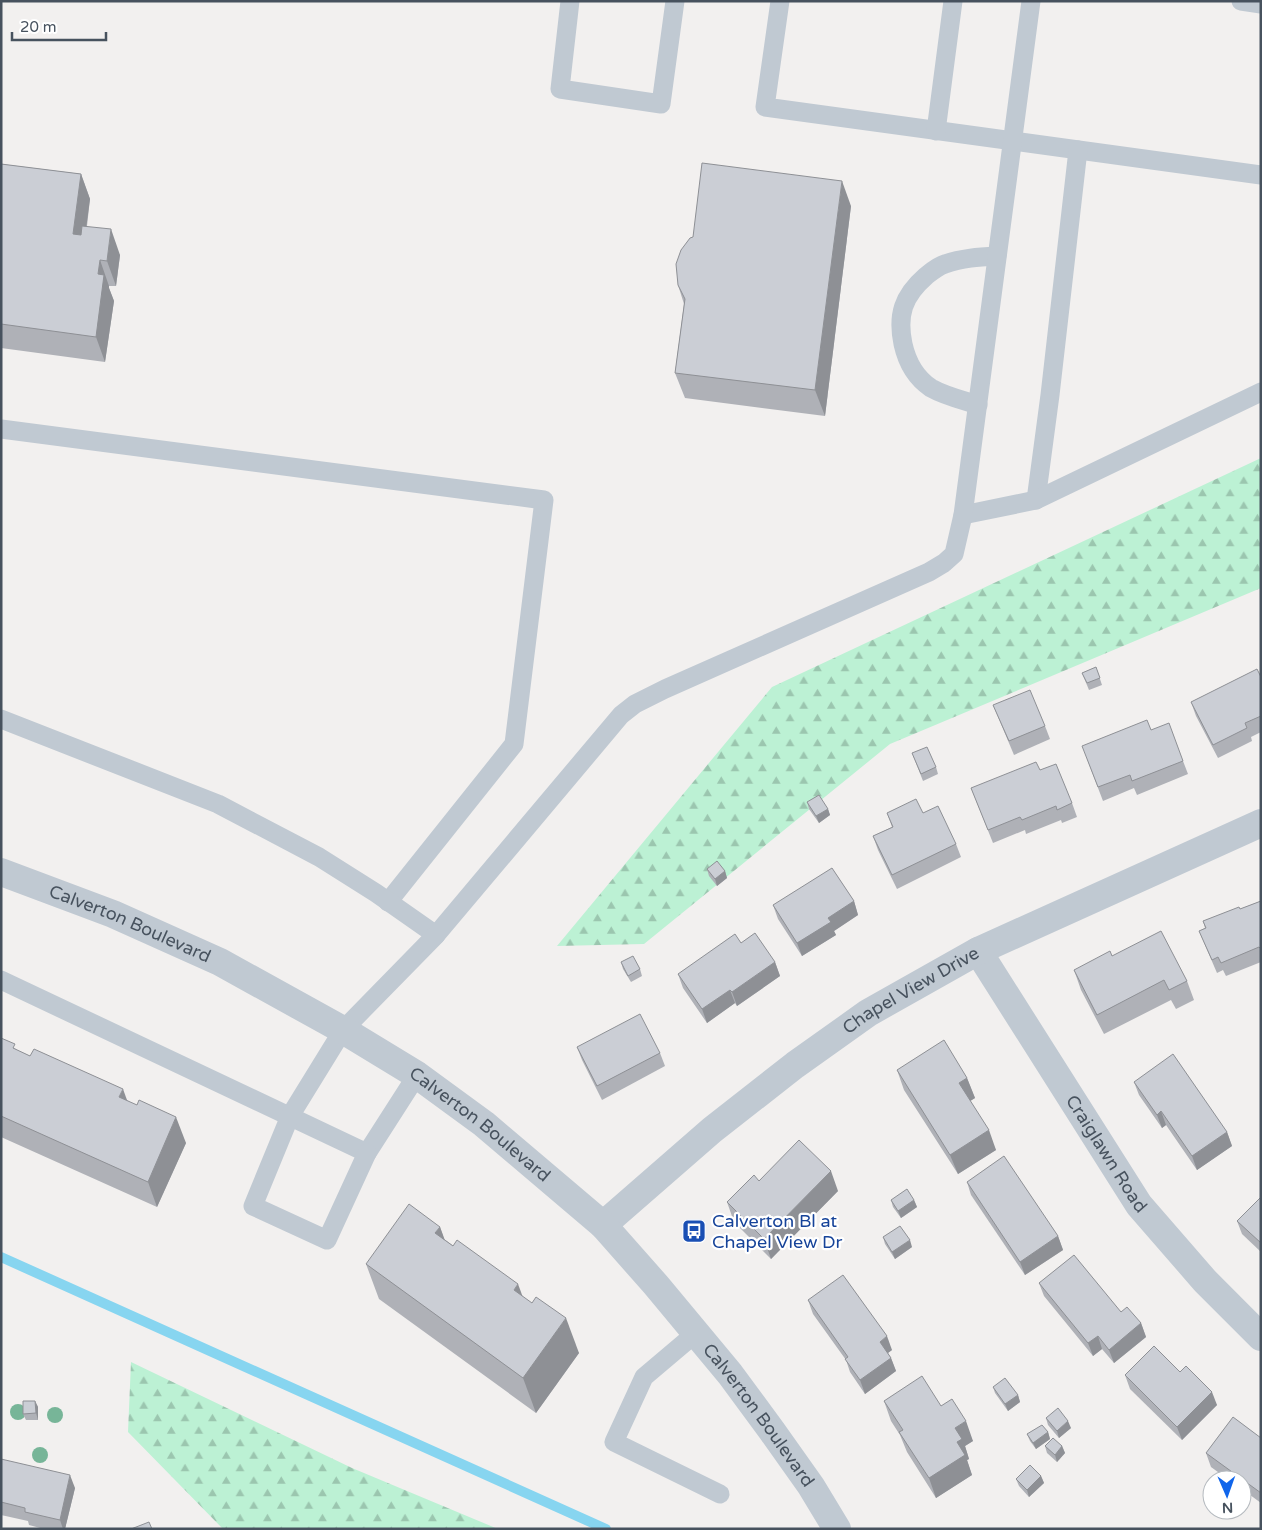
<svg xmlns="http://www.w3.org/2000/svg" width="1262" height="1530" viewBox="0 0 1262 1530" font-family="'Varela Round',sans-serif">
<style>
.forest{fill:url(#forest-firs)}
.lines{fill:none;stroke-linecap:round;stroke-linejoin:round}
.stream{stroke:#87d5f0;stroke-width:10}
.service{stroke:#c0c9d2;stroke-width:19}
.minor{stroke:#c0c9d2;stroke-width:28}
.tertiary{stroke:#c0c9d2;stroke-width:28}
.tree{fill:#77b598}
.wall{fill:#afb1b7}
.shaded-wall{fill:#8e9095}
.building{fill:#cbced5;stroke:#8e9095}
.labels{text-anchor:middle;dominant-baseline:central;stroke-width:4.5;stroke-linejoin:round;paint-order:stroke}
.street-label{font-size:18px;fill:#47525e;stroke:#fff}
.transit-label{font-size:18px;fill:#164399;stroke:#fff;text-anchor:start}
</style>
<defs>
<pattern id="forest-firs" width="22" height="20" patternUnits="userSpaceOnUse" patternTransform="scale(1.25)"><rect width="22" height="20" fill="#bcf1d4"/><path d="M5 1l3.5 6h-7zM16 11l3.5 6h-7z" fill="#9bc6af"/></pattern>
</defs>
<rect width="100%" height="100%" fill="#f2f0ef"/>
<g class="forest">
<path d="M1261,458V588L890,744L644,944L557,946L772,687Z"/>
<path d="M131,1362L352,1468L498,1529H223L128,1432Z"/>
</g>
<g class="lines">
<path class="stream" d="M1,1257L606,1529"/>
<g class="service">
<path d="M570,1L560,89L661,104L675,1"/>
<path d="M780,1L765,107L1261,175"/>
<path d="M1241,1L1261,4"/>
<path d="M936,131L953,1"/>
<path d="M978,405C962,400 945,396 931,388C916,378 907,362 903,344C897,315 903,296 926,276C931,272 938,266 945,264C962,258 979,257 997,256"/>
<path d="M1,429L544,500L514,744L388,902"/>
<path d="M1036,500L1050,395L1078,150"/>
<path d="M963,515L1036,500L1261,392"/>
<path d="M1,719L218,804L319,857L376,893L436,935"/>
<path d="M1,980L367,1153L417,1075"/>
<path d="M367,1153L327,1240L253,1206L290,1116L343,1030L436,935L621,715L635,704L665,689L929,572L944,563L954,554L963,515L1031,1"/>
<path d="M696,1333L644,1377L614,1442L720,1494"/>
</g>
<g class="minor">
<path id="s1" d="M978,951L1139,1205L1205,1281L1261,1337"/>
<path id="s2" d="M603,1225L712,1130L795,1065L868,1013L978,951L1261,823"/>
</g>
<path class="tertiary" id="s3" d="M1,872L113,914L220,962L343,1030L417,1075L484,1124L603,1225L656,1285L730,1374L772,1431L811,1486L837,1529"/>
</g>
<g class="tree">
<circle cx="18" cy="1412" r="8"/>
<circle cx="55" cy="1415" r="8"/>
<circle cx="40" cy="1455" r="8"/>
</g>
<g class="wall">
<path d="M1,164L81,174L90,199L87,226L120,255L116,286H109V288L114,301L105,362L1,348Z"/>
<path d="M851,206L825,416L685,398L675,373L684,304L678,285Z"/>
<path d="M1096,667L1102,685L1089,690L1082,673Z"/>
<path d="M1261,677V732L1251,737L1252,741L1218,758L1196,716L1191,702Z"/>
<path d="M993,705L1045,726L1050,739L1014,755Z"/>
<path d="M1151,730L1183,761L1188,774L1137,795L1134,788L1103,801L1087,759Z"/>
<path d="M912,753L936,767L938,774L923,781Z"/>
<path d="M1040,770L1072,803L1077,817L1062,823L1061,820L1026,834L1025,830L993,843L971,788Z"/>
<path d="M807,802L828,809L830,815L819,823L809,809Z"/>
<path d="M887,813H923L956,844L961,857L897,889L878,850L873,836L892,827Z"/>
<path d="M707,869L725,871L727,878L717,886L709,876Z"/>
<path d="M854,901L858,915L834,931L836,935L802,956L778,919L773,905Z"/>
<path d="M1261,901V962L1226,976L1223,970L1217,973L1199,931L1205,928L1203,921L1240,909Z"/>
<path d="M741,943L775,962L780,976L737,1006L735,1003L707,1023L683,988L678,974Z"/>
<path d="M1112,956L1187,981L1194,1000L1176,1009L1171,1000L1104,1034L1081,990L1074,970Z"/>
<path d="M621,962L640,969L642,976L631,982L623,969Z"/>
<path d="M1,1038L17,1050L127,1100L186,1143L157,1207L1,1137Z"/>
<path d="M577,1047L660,1053L665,1066L602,1100L582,1060Z"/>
<path d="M897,1070L967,1078L975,1098L970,1101L996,1150L958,1174L904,1090Z"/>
<path d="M1134,1082L1227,1132L1232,1146L1197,1170L1166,1125L1162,1128L1139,1095Z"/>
<path d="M759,1181L838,1191L771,1259L734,1222L727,1202Z"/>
<path d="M967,1182L1058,1236L1063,1250L1025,1275L971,1195Z"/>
<path d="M1261,1197V1252L1242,1234L1237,1221Z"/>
<path d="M891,1200H914L917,1207L901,1218L893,1207Z"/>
<path d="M440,1227L444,1239L522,1296L579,1353L536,1413L379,1299L366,1264Z"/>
<path d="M883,1237L912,1247L895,1259L885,1244Z"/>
<path d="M1039,1283L1141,1323L1146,1337L1114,1363L1102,1349L1093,1356L1044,1296Z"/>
<path d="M808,1300L892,1350L888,1353L891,1358L896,1371L865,1394L850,1372L846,1360L813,1314Z"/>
<path d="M1180,1372L1217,1405L1182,1440L1130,1389L1125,1375Z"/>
<path d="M993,1387L1018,1395L1020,1402L1008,1411L995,1393Z"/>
<path d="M35,1401L38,1407V1420H26L23,1414Z"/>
<path d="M884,1401L941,1406L973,1441L965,1446L969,1459L967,1460L972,1475L936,1498L907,1452L900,1435L891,1421Z"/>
<path d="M1046,1418L1071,1428L1059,1438L1048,1425Z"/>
<path d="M1048,1432L1050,1439L1036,1449L1030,1441L1027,1434Z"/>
<path d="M1261,1438V1503L1242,1489V1480H1229L1211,1467L1206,1453Z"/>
<path d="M1045,1446H1062L1065,1453L1057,1462L1047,1453Z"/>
<path d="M1,1459L75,1488L65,1529H44L29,1525L28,1521L1,1515Z"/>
<path d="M1041,1476L1044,1483L1029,1497L1019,1486L1016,1479Z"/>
</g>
<g class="shaded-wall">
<path d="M81,174L90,199L82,259L73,234Z"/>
<path d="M842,181L851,206L825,416L815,390Z"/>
<path d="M111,229L120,255L116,286L107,261Z"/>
<path d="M100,260L109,286V288L114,301L105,362L96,337L98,274Z"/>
<path d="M828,809L830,815L819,823L816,816Z"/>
<path d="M725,871L727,878L717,886L715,879Z"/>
<path d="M854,901L858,915L834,931L836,935L802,956L797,943L828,918Z"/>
<path d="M775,962L780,976L737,1006L732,992Z"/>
<path d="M730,990L735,1003L707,1023L702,1009Z"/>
<path d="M967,1078L975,1098L967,1103L959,1083Z"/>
<path d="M123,1089L132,1114L119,1097Z"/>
<path d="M1161,1111L1166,1125L1162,1128L1157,1115Z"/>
<path d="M176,1117L186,1143L157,1207L148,1182Z"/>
<path d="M989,1130L996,1150L958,1174L950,1155Z"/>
<path d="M1227,1132L1232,1146L1197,1170L1192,1156Z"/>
<path d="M831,1171L838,1191L771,1259L764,1239Z"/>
<path d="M914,1200L917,1207L901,1218L898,1211Z"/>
<path d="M440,1227L453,1262L435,1233Z"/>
<path d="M1058,1236L1063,1250L1025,1275L1020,1262Z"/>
<path d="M910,1240L912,1247L895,1259L892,1252Z"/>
<path d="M518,1284L531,1319L514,1290Z"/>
<path d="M566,1318L579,1353L536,1413L523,1378Z"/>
<path d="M1141,1323L1146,1337L1114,1363L1109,1350Z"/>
<path d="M887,1336L892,1350L885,1355L880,1342Z"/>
<path d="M1098,1336L1102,1349L1093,1356L1088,1343Z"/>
<path d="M891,1358L896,1371L865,1394L860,1380Z"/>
<path d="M1212,1392L1217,1405L1182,1440L1177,1427Z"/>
<path d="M1018,1395L1020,1402L1008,1411L1005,1404Z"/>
<path d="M35,1401L38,1407V1420L36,1413Z"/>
<path d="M966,1421L973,1441L965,1446L969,1459L967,1460L972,1475L936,1498L929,1478L957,1442L955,1428Z"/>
<path d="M1068,1421L1071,1428L1059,1438L1057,1431Z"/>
<path d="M1048,1432L1050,1439L1036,1449L1033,1443Z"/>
<path d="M1062,1446L1065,1453L1057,1462L1055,1455Z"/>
<path d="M70,1475L75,1488L65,1529H63L60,1520Z"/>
<path d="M1041,1476L1044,1483L1029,1497L1027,1490Z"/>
</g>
<g class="building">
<path d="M702,163L842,181L815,390L675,373L685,299L678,285L676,264L681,250L690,238L693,237Z"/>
<path d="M1,164L81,174L73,234L81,235L82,226L111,229L107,261L100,260L98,274L104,275L96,337L1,324Z"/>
<path d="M1096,667L1100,678L1087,683L1082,673Z"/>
<path d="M1257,669L1261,677V716L1245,723L1247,728L1213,745L1191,702Z"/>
<path d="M1030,690L1045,726L1009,741L993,705Z"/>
<path d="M1147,720L1151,730L1169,723L1183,761L1132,781L1130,775L1098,787L1082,746Z"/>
<path d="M927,747L936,767L921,774L912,753Z"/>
<path d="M1036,762L1040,770L1056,764L1072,803L1057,810L1056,806L1022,820L1020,817L988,830L971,788Z"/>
<path d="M819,795L828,809L816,816L807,802Z"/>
<path d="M916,799L923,813L938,806L956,844L892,875L873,836L893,827L887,813Z"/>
<path d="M717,861L725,871L715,879L707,869Z"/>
<path d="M832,868L854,901L828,918L831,922L797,943L773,905Z"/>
<path d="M1261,901V948H1260L1259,947L1221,963L1218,957L1212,960L1199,931L1206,928L1203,921L1239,907L1240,909Z"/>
<path d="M1161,931L1187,981L1169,990L1164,980L1097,1015L1074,970L1110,951L1112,956Z"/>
<path d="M755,933L775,962L732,992L730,990L702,1009L678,974L735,934L741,943Z"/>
<path d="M633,956L640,969L628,976L621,962Z"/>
<path d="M640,1014L660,1053L597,1086L577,1047Z"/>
<path d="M1,1038L15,1044L13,1048L30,1056L34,1049L123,1089L119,1097L137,1105L139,1100L176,1117L148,1182L1,1116Z"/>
<path d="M944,1040L967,1078L959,1083L989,1130L950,1155L897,1070Z"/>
<path d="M1173,1054L1227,1132L1192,1156L1161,1111L1157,1115L1134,1082Z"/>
<path d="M799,1140L831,1171L764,1239L727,1202L754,1175L759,1181Z"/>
<path d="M1004,1156L1058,1236L1020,1262L967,1182Z"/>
<path d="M907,1189L914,1200L898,1211L891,1200Z"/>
<path d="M1261,1197V1243L1237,1221Z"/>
<path d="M409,1204L440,1227L435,1233L453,1246L457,1240L518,1284L514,1290L532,1303L536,1297L566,1318L523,1378L366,1264Z"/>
<path d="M900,1226L910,1240L892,1252L883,1237Z"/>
<path d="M1074,1255L1121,1312L1127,1307L1141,1323L1109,1350L1098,1336L1088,1343L1039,1283Z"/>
<path d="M843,1275L887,1336L880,1342L891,1358L860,1380L845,1359L848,1357L808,1300Z"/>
<path d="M1154,1346L1180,1372L1186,1366L1212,1392L1177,1427L1125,1375Z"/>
<path d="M922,1376L941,1406L952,1399L966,1421L955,1428L962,1439L957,1442L965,1455L929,1478L899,1432L903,1430L884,1401Z"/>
<path d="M1005,1378L1018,1395L1005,1404L993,1387Z"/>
<path d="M23,1401H35L36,1413L23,1414Z"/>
<path d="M1058,1408L1068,1421L1057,1431L1046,1418Z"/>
<path d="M1233,1417L1261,1438V1493L1206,1453Z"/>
<path d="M1042,1425L1048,1432L1033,1443L1027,1434Z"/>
<path d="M1053,1438L1062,1446L1055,1455L1045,1446Z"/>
<path d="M1,1459L70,1475L60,1520L25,1512V1508L1,1502Z"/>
<path d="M1030,1465L1041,1476L1027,1490L1016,1479Z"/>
<path d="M149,1522L152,1529H131Z"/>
</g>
<defs>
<g id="bus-square" transform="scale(1.25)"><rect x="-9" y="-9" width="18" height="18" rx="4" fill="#1a4fb4" stroke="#fff"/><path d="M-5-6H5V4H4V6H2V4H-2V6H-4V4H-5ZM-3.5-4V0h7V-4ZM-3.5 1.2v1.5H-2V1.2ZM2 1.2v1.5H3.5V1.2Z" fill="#fff"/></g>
</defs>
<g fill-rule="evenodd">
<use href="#bus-square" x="694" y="1231"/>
</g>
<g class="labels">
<g class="street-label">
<text stroke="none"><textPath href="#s3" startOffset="139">Calverton Boulevard</textPath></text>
<text stroke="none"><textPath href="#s2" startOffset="388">Chapel View Drive</textPath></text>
<text stroke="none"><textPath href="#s3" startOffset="544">Calverton Boulevard</textPath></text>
<text stroke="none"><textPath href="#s1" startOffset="240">Craiglawn Road</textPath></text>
<text stroke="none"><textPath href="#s3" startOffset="949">Calverton Boulevard</textPath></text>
</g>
<g class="transit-label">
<text x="712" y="1221">Calverton Bl at<tspan x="712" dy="21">Chapel View Dr</tspan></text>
</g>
</g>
<rect width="1262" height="1530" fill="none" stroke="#47525e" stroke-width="5"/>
<g transform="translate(1227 1495) rotate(178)"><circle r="24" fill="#ffffff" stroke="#b5babf"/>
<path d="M0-4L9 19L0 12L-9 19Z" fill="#1065eb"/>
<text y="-8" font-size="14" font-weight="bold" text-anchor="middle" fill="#47525e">N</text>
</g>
<path d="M12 32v8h94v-8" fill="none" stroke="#47525e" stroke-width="2.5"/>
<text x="20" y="32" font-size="15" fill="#47525e" stroke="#ffffff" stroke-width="4" paint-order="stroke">20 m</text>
</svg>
